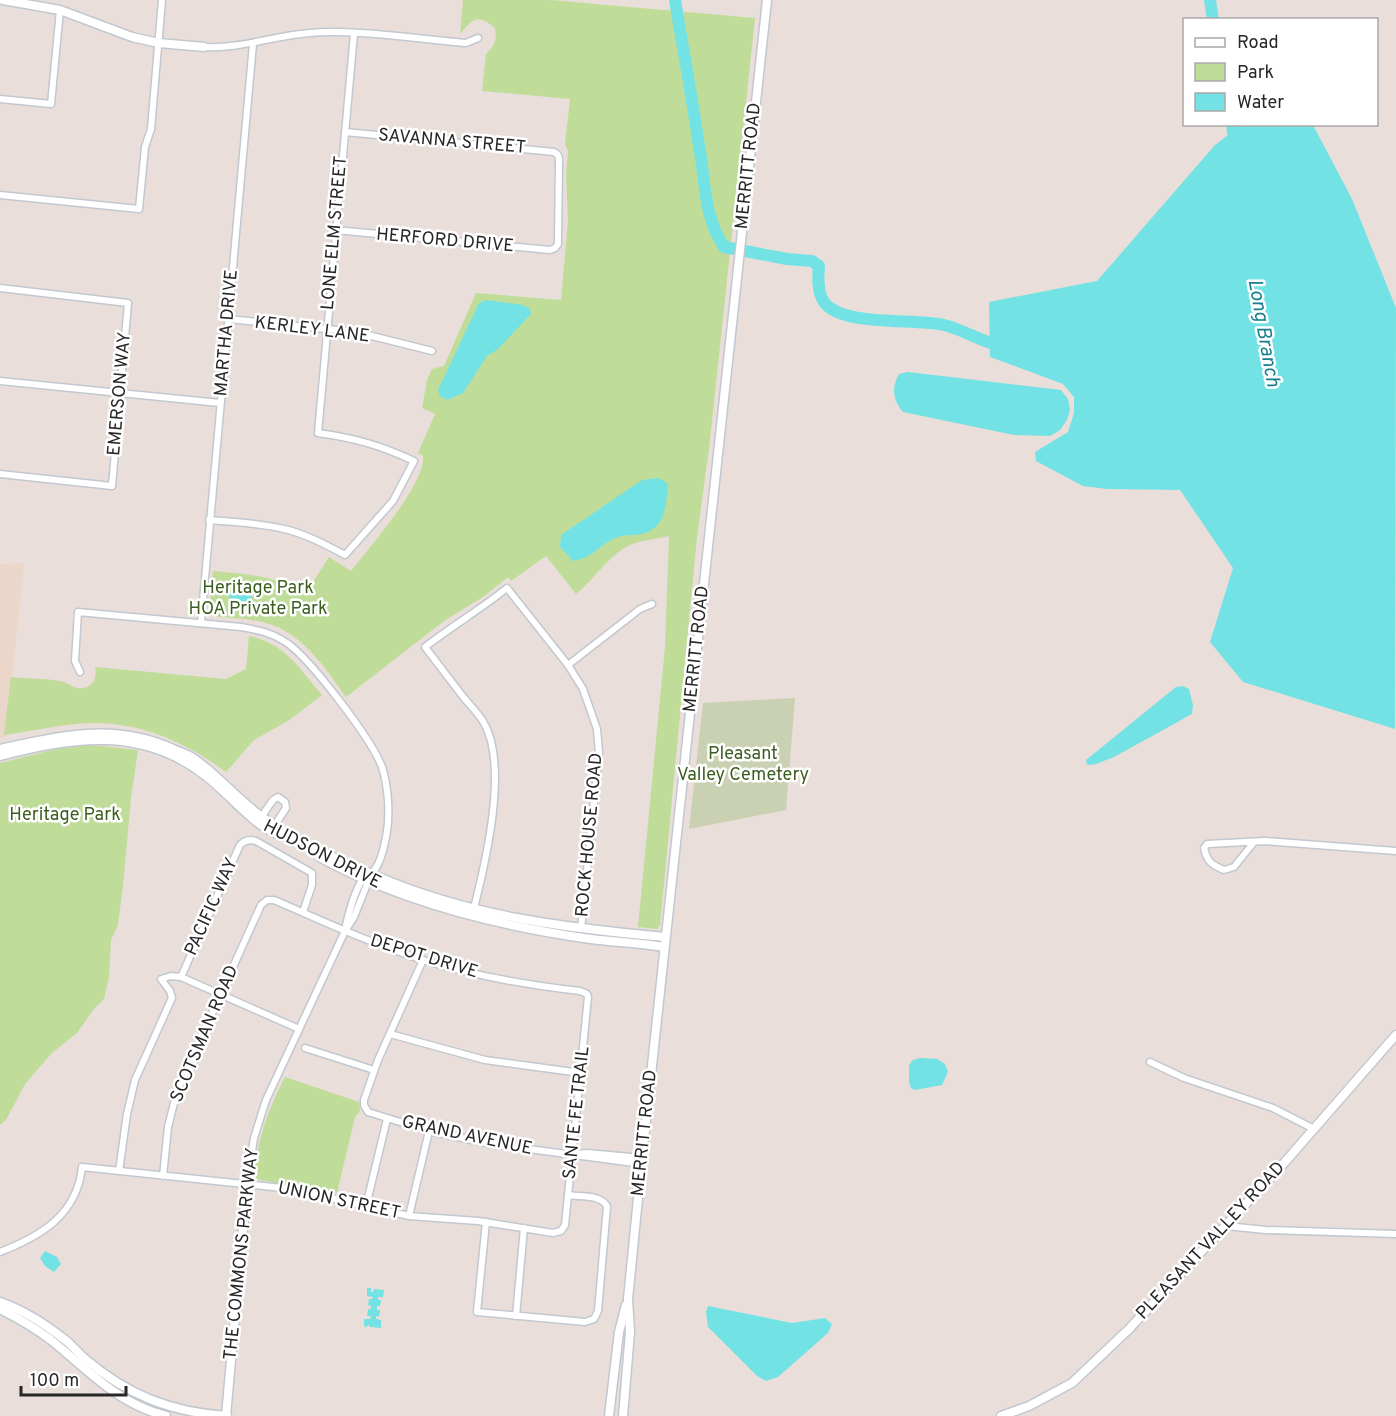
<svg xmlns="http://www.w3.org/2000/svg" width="1396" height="1416" viewBox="0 0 1396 1416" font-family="Overpass,sans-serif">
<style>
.education{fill:#ead7ca}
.green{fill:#c0dc99}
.cemetery{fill:#c9d1b2}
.water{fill:#73e2e4}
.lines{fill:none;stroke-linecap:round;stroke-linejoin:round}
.river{stroke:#73e2e4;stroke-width:12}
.street-casing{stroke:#c2c8d0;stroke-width:9}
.secondary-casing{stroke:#c2c8d0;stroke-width:11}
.street{stroke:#fff;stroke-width:6}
.secondary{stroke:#fff;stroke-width:8}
.labels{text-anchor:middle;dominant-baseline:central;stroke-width:5;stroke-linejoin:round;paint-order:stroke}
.street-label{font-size:18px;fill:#272727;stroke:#fff}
.park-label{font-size:18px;fill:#3b5d1e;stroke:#fff}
.water-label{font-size:20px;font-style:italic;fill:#17808c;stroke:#fff}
</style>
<rect width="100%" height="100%" fill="#e9ded9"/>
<path class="education" d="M24,563L6,737L0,738V564Z"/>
<g class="green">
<path d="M463,0H550L755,18L709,449L697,537L660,925L657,929L638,927L665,647L669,536C657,539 640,540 628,546C607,557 594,580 576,594L546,556L511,581L508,577L483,597L444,621L346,697C325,668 303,633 266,623C249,618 229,618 211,616L209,613L213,571C246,574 276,576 306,593L329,557L351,571C369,548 426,483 423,456L418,453L435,414L422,408L427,380L432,369L444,366L476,293L561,300L568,221L566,175L568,151L565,144L570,99L482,91L486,54C495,45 497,40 495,28C476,13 473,19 460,34Z"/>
<path d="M249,636C286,644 299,668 322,695L288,721L254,740L226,772C186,742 141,722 90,723C62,724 32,731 4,735L11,677C27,679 48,678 64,682C70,684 74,689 82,688C94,687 97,677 95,667L226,679L246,669Z"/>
<path d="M91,745L138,750L131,798L123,885L118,925L111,940L109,977L104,999L93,1010L77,1033L52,1053L25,1084L6,1120L0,1125V763L56,749Z"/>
<path d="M285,1077L359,1102L360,1111L355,1117L337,1193L259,1180L255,1177C256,1141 269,1108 285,1077Z"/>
</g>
<path class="cemetery" d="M795,698L786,810L689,829L703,703Z"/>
<g class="water">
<path d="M1241,125H1313L1352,199L1396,308L1395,729L1243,682L1210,642L1233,568L1180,490L1107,489L1083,486L1036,461L1035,452L1068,432L1074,413V397L1063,384L990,357L989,302L1097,281L1215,145Z"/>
<path d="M486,300L523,305L530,309L531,314L498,349L487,356L463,393L447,400L440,396L438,390L479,303Z"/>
<path d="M908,372L1061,390L1068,399L1070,410L1067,420L1060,430L1050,436L1014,435L903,412C893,400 891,388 899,374Z"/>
<path d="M659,478L668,484C666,505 666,528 642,534C634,536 626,534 618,537C601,542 595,558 573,561L560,547L561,535L642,480Z"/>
<path d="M230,592L252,594L250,606L229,604Z"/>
<path d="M1183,686L1189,689L1193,705L1192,714L1114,757L1096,764L1087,765L1086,760L1176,687Z"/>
<path d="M920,1058L937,1059L945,1064L948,1072L942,1085L915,1090L911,1088L909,1082V1065L913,1060Z"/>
<path d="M45,1251L57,1257L61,1264L54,1272L45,1266L40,1258Z"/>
<path d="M367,1288H371V1292H373L374,1289L384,1290L383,1297H378V1300H381L380,1306H377V1310H380L379,1317L376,1316V1319L381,1320V1328L370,1327L368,1324L367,1327L364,1326V1319H370L371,1316H367L368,1309H371V1306L368,1305L369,1299H372L373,1297L367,1296Z"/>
<path d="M708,1306L792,1323L825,1318L832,1324L828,1333L778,1377L766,1381L757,1376L708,1327L706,1312Z"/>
</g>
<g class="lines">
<g class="river">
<path d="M675,0C683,49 692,97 699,146C706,183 703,215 724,247L787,259L812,261L819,266C818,277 817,292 824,302C842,327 914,318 944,325C965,330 983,343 1005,347"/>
<path d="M1210,0L1213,20"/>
<path d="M1232,124L1235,147"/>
</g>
<g class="street-casing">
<g id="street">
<path d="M204,47C240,49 273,36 309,33C357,29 417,39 466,43L478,38"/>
<path d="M0,99L51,104L60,10"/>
<path d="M0,195L139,209L145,147L151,129L162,0"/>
<path d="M335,230L550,250L555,248L558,244L559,159L558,155L554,152L345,132"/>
<path d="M0,288L128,303L112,486L0,474"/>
<path d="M228,319L356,332L432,351"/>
<path d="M0,381L220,403"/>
<path d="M209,520C234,522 260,523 284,529C306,534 326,545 345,555L393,501L414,461C380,445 354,438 318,433L354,34"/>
<path d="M201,623L253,44"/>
<path d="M568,665L640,609L652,604"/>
<path d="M80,672L75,661L78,612L241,627C257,630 270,632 284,641C308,655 372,740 382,767C388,786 390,812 387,831C385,844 381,865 371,874C369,876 365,877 363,879C355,889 347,918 345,931"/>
<path d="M259,820L273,800L278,797L285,802L286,808L273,828"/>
<path d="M1254,842L1234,867L1224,870C1212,865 1207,862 1204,848L1207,844L1265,841L1396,851"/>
<path d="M473,912C485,865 509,767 484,723C479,714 471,706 464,698C451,681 438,664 425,647C452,626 481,609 507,588L568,665L583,689L597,729L599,753L581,929"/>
<path d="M423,960L378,1060L364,1100V1105L368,1112L429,1131L491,1144L642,1164"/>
<path d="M181,977L240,845C245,840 250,839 256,841L312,873V885L303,912"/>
<path d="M390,1034L485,1060L581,1073"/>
<path d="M305,1048L374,1070"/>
<path d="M1150,1062L1184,1078L1273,1108L1314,1129"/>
<path d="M577,1154L587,1153L642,1158"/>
<path d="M119,1171L127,1114L135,1080L172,998L170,991L161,979L171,976L181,977L299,1029"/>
<path d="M247,1184L254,1138L266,1100L345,931L354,917L370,877"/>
<path d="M366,1206L387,1119"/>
<path d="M409,1216L429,1131"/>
<path d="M486,1222L477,1312L585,1322L594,1319L598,1311L607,1206C600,1194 580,1197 568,1195"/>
<path d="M1226,1226L1266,1230L1396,1234"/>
<path d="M0,1252C41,1236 77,1215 82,1167L292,1189L409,1216L478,1221L553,1233L561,1231L565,1225L588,997L587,994L580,991C527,985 474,976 423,960C372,944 323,921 274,900H267L261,905L177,1091L168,1127L163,1176"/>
<path d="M516,1316L524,1228"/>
</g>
</g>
<g class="secondary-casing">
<g id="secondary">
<path d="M3,0L60,10L132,37L159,43L204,47"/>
<path d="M0,749C61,736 113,722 173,749C179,752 187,754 193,758C218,775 237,799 262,817C296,842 336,859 374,875C467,916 565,928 665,937"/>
<path d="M0,756C73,737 142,726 206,776C224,790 239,808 257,822C264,828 273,832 281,836"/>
<path d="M321,858C404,903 498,926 591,939C615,942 640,943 664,947"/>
<path d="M0,1302C23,1310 45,1324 64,1339C71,1344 77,1352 84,1358C127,1395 170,1412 227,1416"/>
<path d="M0,1309C18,1318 35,1328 51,1340C88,1370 118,1404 166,1416"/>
<path d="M226,1416L247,1184"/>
<path d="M609,1416L619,1332L626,1305"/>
<path d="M623,1416L630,1332L628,1299L642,1158L767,0"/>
<path d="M1001,1416L1029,1406L1072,1383L1129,1329L1285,1162L1396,1035"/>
</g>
</g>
<use href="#street" class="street"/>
<use href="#secondary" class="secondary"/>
</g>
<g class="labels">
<g class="street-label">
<text transform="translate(452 142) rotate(5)">SAVANNA STREET</text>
<text transform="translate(749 166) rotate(-84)">MERRITT ROAD</text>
<text transform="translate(335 233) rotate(-85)">LONE ELM STREET</text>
<text transform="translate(445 241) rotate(5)">HERFORD DRIVE</text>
<text transform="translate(312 330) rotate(7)">KERLEY LANE</text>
<text transform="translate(227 333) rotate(-85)">MARTHA DRIVE</text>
<text transform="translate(120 394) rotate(-85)">EMERSON WAY</text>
<text transform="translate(697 649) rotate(-84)">MERRITT ROAD</text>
<text transform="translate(590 835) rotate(-85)">ROCK HOUSE ROAD</text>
<text transform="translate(322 855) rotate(27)">HUDSON DRIVE</text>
<text transform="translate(212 907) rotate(-66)">PACIFIC WAY</text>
<text transform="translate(424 957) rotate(17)">DEPOT DRIVE</text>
<text transform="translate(205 1034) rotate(-67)">SCOTSMAN ROAD</text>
<text transform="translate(577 1113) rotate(-84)">SANTE FE TRAIL</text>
<text transform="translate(645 1133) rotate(-84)">MERRITT ROAD</text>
<text transform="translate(467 1136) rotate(12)">GRAND AVENUE</text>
<text transform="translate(339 1201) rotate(12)">UNION STREET</text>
<text transform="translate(1211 1241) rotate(-47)">PLEASANT VALLEY ROAD</text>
<text transform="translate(242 1254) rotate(-84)">THE COMMONS PARKWAY</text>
</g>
<g class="park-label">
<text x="258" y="588">Heritage Park<tspan x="258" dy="21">HOA Private Park</tspan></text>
<text x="743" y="754">Pleasant<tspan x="743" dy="21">Valley Cemetery</tspan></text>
<text x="65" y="815">Heritage Park</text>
</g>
<g class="water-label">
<text transform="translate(1263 333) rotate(80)">Long Branch</text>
</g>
</g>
<rect x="1183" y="18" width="195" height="108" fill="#ffffff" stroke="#a9a9a9" stroke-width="1.5"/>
<rect x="1195" y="38" width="30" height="9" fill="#ffffff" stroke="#a9a9a9" stroke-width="1.5"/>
<text x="1237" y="48" font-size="18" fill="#272727">Road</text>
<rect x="1195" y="63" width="30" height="18" fill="#c0dc99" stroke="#a9a9a9" stroke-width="1.5"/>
<text x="1237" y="78" font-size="18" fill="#272727">Park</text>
<rect x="1195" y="93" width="30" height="18" fill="#73e2e4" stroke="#a9a9a9" stroke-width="1.5"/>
<text x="1237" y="108" font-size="18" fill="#272727">Water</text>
<path d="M21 1386v9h105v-9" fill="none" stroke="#272727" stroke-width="3"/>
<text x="30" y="1386" font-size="18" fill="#272727" stroke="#ffffff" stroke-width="4.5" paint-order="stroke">100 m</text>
</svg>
